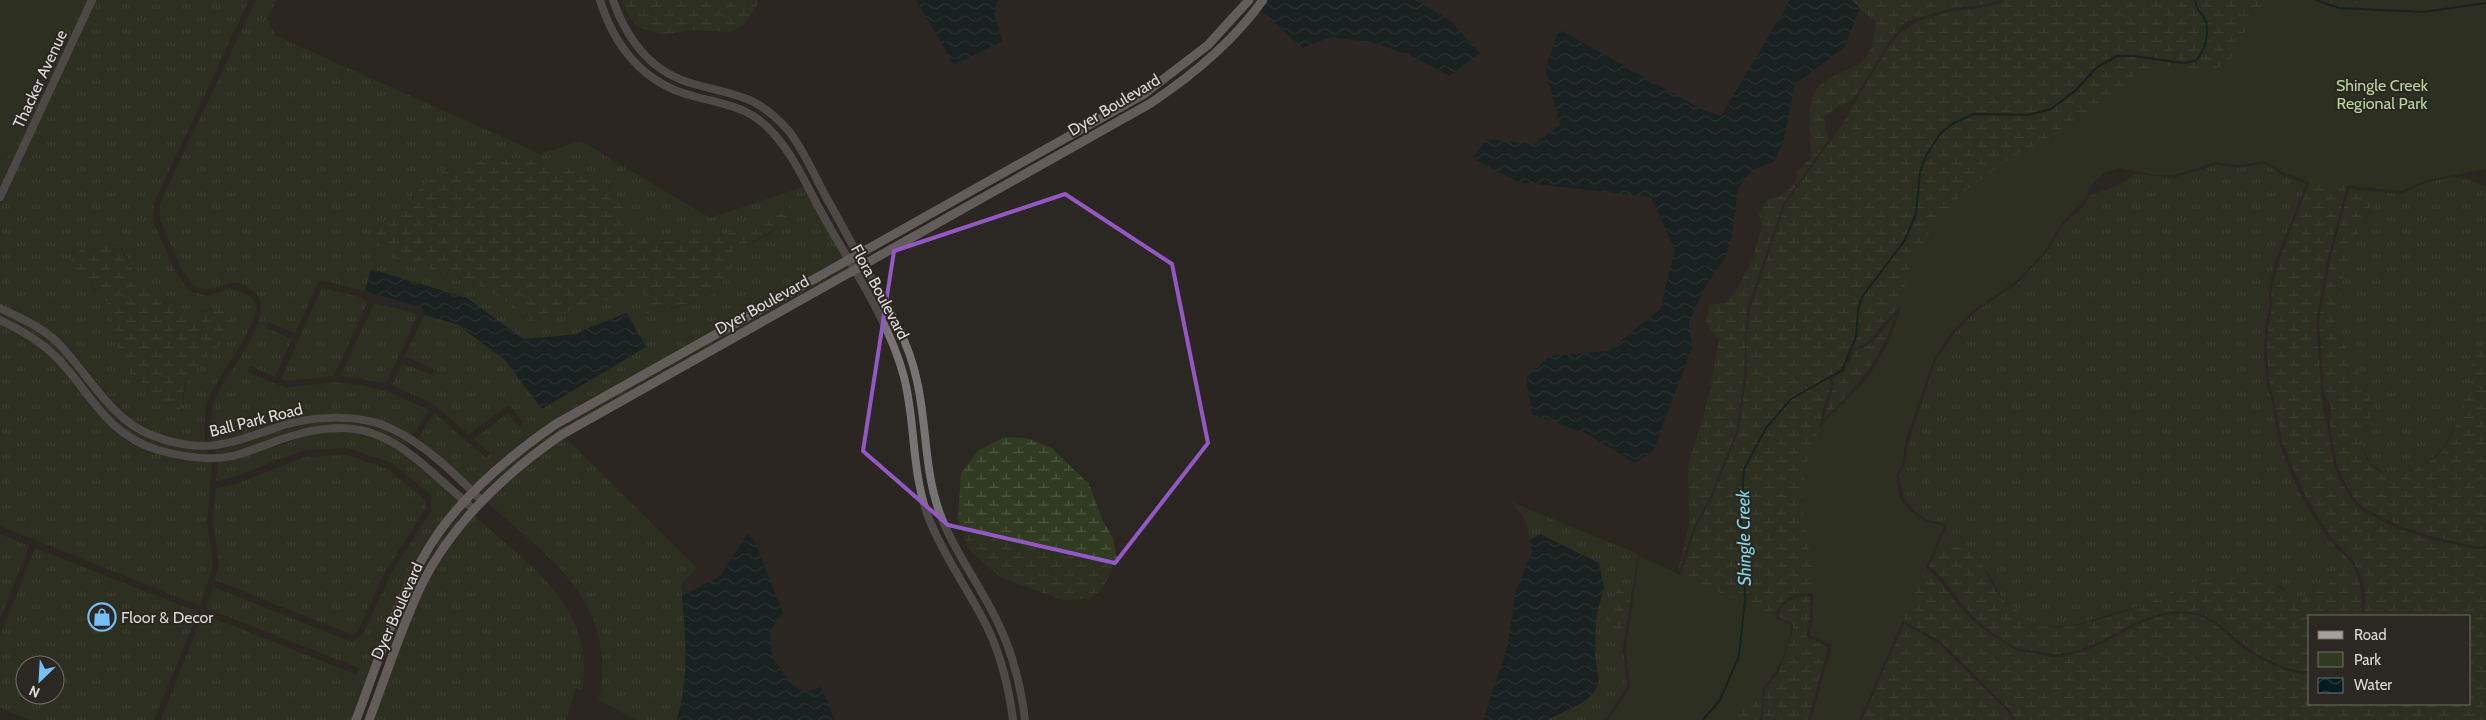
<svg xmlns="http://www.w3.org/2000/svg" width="2486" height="720" viewBox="0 0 2486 720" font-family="Cabin,sans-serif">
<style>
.grass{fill:url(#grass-tufts);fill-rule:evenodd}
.wetland{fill:url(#wetland-marsh);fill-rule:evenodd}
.park{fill:#303b21}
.water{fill:url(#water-waves)}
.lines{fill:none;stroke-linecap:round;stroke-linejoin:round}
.stream{stroke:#031c1f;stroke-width:2}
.tertiary{stroke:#777473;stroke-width:8}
.secondary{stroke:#a5a09e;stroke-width:9}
.marked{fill:none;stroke:#9458c5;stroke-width:4;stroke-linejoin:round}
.labels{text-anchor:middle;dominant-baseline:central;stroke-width:4;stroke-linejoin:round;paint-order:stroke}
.street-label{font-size:16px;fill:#dddad8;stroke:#2b2723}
.park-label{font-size:16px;fill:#bad499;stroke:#2b2723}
.poi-label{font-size:16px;fill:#dddad8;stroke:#2b2723;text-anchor:start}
.water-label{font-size:18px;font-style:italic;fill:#83d7e4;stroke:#2b2723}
</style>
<defs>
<pattern id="grass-tufts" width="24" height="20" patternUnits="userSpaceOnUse" patternTransform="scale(1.25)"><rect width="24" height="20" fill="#303b21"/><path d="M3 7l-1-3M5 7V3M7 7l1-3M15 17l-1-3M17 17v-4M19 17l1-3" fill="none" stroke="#4e5740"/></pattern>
<pattern id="wetland-marsh" width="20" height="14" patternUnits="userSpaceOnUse" patternTransform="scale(1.25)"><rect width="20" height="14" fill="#303b21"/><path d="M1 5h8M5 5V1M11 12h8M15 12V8" fill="none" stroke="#4e5740"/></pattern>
<pattern id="water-waves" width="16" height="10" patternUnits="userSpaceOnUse" patternTransform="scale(1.25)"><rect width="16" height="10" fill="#031c1f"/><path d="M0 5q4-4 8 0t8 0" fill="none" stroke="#273c3f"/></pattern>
</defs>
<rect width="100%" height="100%" fill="#2b2723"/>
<g class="grass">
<path d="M75,0H88L0,190V173L35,84Z"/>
<path d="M95,0H249L154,203L153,222L175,271L189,291L208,296L230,288C239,292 252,294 256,304C261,321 217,379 209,397C203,411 205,429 205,443C119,440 112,388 59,339C42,323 20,314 0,304V204ZM123,248C132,273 159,308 187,313C195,314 205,310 213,308L214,351C197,363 181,384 184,405H158L146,384L137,381L107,302L98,297L72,255L82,251Z"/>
<path d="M256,0H276L267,19L276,36L540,154L581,141L710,218L803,187L843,259L555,421L473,487L417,440L434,413L486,458L490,453L474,439L508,413L518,427L523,423L511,406H507L469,434L433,404L392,385L402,363L432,375L434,369L405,356L424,315L457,324L504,359L542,409L627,313L571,335L523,339L467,298L371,269L365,291L322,280L318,282L295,333L268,322L266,328L292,339L275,377L250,366L247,372L286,388L335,382L360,385L386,391L429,410L411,437C336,393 288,429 211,443C211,430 210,414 214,401C222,377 284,311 252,290C233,276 227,286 209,289C204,290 198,287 194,286L181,268L160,220V203ZM524,158L579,171L614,187L627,220L652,240L675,242L708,234L725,235L750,227L777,206V229L755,242L733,248L732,266L700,301L647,315L645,296L639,291L550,317L529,320L519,308L481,287L387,253L371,235L422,187L488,159Z"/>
<path d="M2265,164L2284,176L2306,184L2276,259L2268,292L2270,304L2265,329L2264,356L2268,390L2271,396C2274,412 2275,429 2280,445C2291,480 2316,529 2343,554C2337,584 2323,594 2293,598L2281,586L2149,603L2074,625L2043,627L2026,621L2019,610L2004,601L1987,571L1951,545L1940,542L1947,527L1946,524L1927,520L1913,510L1903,496L1899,475L1905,464L1909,440L1936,359L1955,333L1974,313L2018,283L2046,253L2063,225L2085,205L2089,196L2121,184L2135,174L2174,178L2216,165L2238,168Z"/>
<path d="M2454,177L2470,180L2486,187V343L2475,353L2464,407L2444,448L2425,464L2407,472L2388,475L2370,463L2360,441L2373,415L2367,392L2360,384V376L2335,325L2345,266L2377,192L2401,194L2427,182Z"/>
<path d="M847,265L849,269L559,432L530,452L482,496L477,492L500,470L558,427Z"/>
<path d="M322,288L363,298V300L368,301L334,376L287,381L281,379Z"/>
<path d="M374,303L418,314L386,383L341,376Z"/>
<path d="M0,312C19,321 40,330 55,345C109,398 121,446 206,450L209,454C182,452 152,448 128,433C99,414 85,379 60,356C43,339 22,327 0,316Z"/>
<path d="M0,324C20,334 41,346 57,362C81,386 95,419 124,439C149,456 182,457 212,462L207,522L213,565L200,606L0,526Z"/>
<path d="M345,421L388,431L408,443L406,445L375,429L351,425L320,426L238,452L217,455L214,450C237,449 257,436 278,430C300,424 322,422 345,421Z"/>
<path d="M320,432C338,432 357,431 374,436C405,445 436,480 460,501L437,530L353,720H161L203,614L357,675L359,668L206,608L213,587L352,642L364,633L390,575L431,511V495L392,463L348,448L304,450L234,477L216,481L218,461L239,458Z"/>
<path d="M565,437L697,568L681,585C685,629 690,677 677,720H636L599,700C618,601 551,560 486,501L508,479Z"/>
<path d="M347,455L388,469L425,500L426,508L385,572L358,630L353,635L215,580L219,564L213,521L216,488L236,484L305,457Z"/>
<path d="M1511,502L1638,554L1633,585L1618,588L1609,608L1614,630L1625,635L1623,649L1627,687L1607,717L1602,720H1547L1599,683C1593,649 1594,622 1604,588L1541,534L1530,540L1525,519Z"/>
<path d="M465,506L469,510L433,560L365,720L388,659L389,641L411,587L442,534Z"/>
<path d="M473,514C526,563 598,608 582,691L576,688L566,720H372C401,644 421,578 473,514Z"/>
<path d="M0,534L29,546L0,619Z"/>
<path d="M35,548L198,612L154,720H31L0,708V636ZM25,665H55V695H25Z"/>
</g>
<g class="wetland">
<path d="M623,0H757V5L744,25L731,32L694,30L664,35L637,27L623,7Z"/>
<path d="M1850,0H1998L1988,4L1952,8L1905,22L1886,46L1854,99L1839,106L1824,117L1825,130L1829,139L1783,204L1747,309L1744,373L1737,429L1709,499L1694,526L1679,571L1678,570L1689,526L1688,466L1709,396L1719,340L1706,323L1709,305L1725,303L1735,292L1753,259L1762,227L1759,213L1767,200L1782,195L1796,182L1798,170L1811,158C1811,144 1807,104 1814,93C1825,73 1858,71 1867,56C1874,45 1874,34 1876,22Z"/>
<path d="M2006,0H2486L2352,166L2327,261L2316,321L2323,411L2329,433L2333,462L2340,480L2352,500L2363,511L2398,529L2433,540L2476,549H2486V720H2016L2009,709L1939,640L1908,623L1858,604L1813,593L1795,594L1784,601L1777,610L1763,682L1762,712L1760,720H1636L1696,527L1711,500L1739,430L1747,373L1746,341L1750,310L1785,205L1839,129L1888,48L1899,34L1918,21L1953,11L1988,7ZM2197,124L2318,161L2279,260L2271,293L2272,304L2268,329L2267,356L2270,389L2273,395L2282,443L2305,495L2333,540L2352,559L2362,578L2365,591L2364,616H2470V704H2310V674C2289,675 2264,662 2247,651C2228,638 2214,617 2190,614C2140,608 2105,654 2058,657C2051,658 2043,655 2036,654C2029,652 2020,652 2014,649C1996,638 1976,626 1963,610C1947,592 1943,581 1923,565L1814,460L1823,408L1832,384L1829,378L1842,370L1854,347C1868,346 1878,331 1886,320L1978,232Z"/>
<path d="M524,158L579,171L614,187L627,220L652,240L675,242L708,234L725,235L750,227L777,206L789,204L793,213C775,231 758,241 733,248L732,266L716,293L699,301L680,305L647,316L645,296L639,291L550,317L529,320L519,308L481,287L387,253L370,234C391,216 427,178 451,167C473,158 501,159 524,158Z"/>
<path d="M2349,189L2377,192L2345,266L2335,325L2360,376C2359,388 2371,392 2373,404C2376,416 2364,431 2360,441C2363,448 2365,457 2369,463C2388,487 2428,467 2444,449C2450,441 2458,418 2464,407L2463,400L2475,353L2486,343V546H2476L2434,537L2400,526L2364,508L2354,498L2343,479L2336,461L2330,426L2331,407L2324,393L2319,321L2330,261Z"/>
<path d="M113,241C124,249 122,252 128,262C140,282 163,308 186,313C199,315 212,307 225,308L233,317L231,335C212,353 196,363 185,388C181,396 185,403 180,410L158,405L146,384C116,375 116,328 107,302L98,297L94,288L69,266L72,255L93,244Z"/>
<path d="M1896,314C1879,362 1860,384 1824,419L1834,384L1832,379L1845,371L1855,350C1873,349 1885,325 1896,314Z"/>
<path d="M1004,437L1027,438L1052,448L1089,484L1103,521L1113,538L1117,558L1104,586L1091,599L1062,600L1000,577L968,549L958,518L961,473L979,450Z"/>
<path d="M1940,542C1951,544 1963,548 1972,554C1988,566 1990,588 2004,601C2009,606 2016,607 2020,612C2027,620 2033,626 2045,627C2079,629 2117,615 2148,603C2162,597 2175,588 2190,583C2224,572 2266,572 2293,598C2322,595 2337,583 2343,554C2362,571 2362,592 2362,616H2310V671C2290,672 2263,659 2247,647C2229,634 2214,614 2190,612C2139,606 2105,650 2059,654C2052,655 2043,652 2036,651C2030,650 2023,650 2018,648C2002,642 1974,620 1964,606C1952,592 1944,578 1929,567Z"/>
<path d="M1633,585L1625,635L1614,630L1608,608L1618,588Z"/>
<path d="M1810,596V618L1806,636L1828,647L1808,720H1762L1765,689L1779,672L1793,631V624L1778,616C1783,600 1795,597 1810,596Z"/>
<path d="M1904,624L1938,643L2007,711L2012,720H1862Z"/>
</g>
<g class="park">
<path d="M0,0H75L35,84L0,173Z"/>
<path d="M2282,0L2350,5L2371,0H2486V169L2427,180L2401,191L2306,181L2285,173L2265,161L2238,165L2216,162L2174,175H2155L2121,168L2105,172L2092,184L2083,203L2061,224L2045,251L2016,281L1972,311L1953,331L1934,358L1906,439L1902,464L1896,475L1900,498L1911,512L1926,522L1944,526L1859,720H1811L1832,645L1809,635L1813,618V573L1803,513V485L1811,446L1824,422L1867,379L1888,344L1899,314L1908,272L1933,226L1966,190L2015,155L2070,128L2096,109L2140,71L2163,65L2209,71L2228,63L2255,14Z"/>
<path d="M1639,556L1791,625C1790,662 1758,699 1731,720H1608L1630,688L1626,649Z"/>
</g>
<g class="water">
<path d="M916,0H998L994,14L1003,41L954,65Z"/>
<path d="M1267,0H1415L1450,20L1480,53L1449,76L1416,58L1376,43L1331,37L1303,48L1261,11Z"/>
<path d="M1790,0H1850L1860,7L1845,47L1795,84L1783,143L1774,162L1752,170L1738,188L1732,235L1726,257L1707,284L1689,321L1692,348L1653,451L1635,463L1587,434L1532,414L1526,378L1550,356L1608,351L1660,309L1675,250L1651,197L1518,182L1472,158L1487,139L1534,144L1560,125L1545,69L1559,29L1701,109L1721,116Z"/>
<path d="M371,269L467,298L523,339L571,335L627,313L646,347L542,409L504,359L457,324L424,315L423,308L365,291Z"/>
<path d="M747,534L755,541L783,613L770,630L772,657L786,676L798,689L808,691L821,687L835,720H677C689,681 686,636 682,596L720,576Z"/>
<path d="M1540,534L1599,563L1604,588L1596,615L1595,657L1599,683L1593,694L1582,703L1547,720H1483L1508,644L1515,594L1532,551L1530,540Z"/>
</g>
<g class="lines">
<g class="stream">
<path d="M2316,0L2339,8L2423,12L2486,3"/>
<path d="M1703,720L1720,700L1739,656L1745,600L1741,524L1744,469L1766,428L1791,399L1842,370L1856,337L1858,310L1862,297L1905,240L1916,214L1920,172L1927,154L1940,134L1952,124L1974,114L2028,115L2051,109L2076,90L2097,67L2117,56H2134L2183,63L2195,61C2205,53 2211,29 2204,17C2199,11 2196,8 2195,0"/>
</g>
<g class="tertiary">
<path d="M600,0C614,46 644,84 693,96C725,105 750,106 774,134C795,157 808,189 824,217C852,268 889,320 904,377C916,424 911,473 929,519C945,559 971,593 989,631C1002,659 1009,689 1013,720"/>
<path d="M613,0C627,40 652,73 694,84C736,96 755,94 787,129C802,146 815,177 826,197C841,223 854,249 869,274C889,308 909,342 917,381C927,425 924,468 939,511C953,550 980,585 998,623C1013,654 1021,686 1025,720"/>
<path d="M0,197L92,0"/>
<path d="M0,308C20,318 42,327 58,343C88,373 110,419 151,435C202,455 226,445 275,428C308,416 358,413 390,428C425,444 455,474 482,501"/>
<path d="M0,320C21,330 43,342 59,360C92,395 106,434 158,450C183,457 214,462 240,454C253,450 266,445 279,440C348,417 381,426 434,474C447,486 461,497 473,509"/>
</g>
<g class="secondary">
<path d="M356,720C380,657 400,588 439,532C471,488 512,454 556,424L1144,94L1208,45L1249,0"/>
<path d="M369,720C386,676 400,631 420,588C451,524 503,475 561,435L1151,103C1193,75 1233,42 1263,0"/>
</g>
</g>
<path d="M0 0H2486V720H0ZM1065,194L1172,264L1208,443L1115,563L948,525L863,451L894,251Z" fill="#2b2723" fill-opacity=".55" fill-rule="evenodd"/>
<path class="marked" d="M1065,194L1172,264L1208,443L1115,563L948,525L863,451L894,251Z"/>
<defs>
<g id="shop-ring" transform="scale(1.4375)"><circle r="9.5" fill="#2b2723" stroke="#74c0f6" stroke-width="1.5"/><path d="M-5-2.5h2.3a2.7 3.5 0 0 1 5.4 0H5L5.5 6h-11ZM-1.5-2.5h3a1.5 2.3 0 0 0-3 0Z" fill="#74c0f6"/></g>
</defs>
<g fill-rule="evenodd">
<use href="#shop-ring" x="102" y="617"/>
</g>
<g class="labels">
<g class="street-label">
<text transform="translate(40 79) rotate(-65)">Thacker Avenue</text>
<text transform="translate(1114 105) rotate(-31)">Dyer Boulevard</text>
<text transform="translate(880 292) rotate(62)">Flora Boulevard</text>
<text transform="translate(762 305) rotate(-29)">Dyer Boulevard</text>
<text transform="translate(256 420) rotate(-14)">Ball Park Road</text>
<text transform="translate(397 611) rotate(-66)">Dyer Boulevard</text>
</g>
<g class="park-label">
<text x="2382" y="85">Shingle Creek<tspan x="2382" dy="18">Regional Park</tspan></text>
</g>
<g class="poi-label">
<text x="121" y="617">Floor &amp; Decor</text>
</g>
<g class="water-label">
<text transform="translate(1744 538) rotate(-91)">Shingle Creek</text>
</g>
</g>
<rect x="2308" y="615" width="162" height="90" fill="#2b2723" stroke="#726f6b"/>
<rect x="2318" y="631" width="25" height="8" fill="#a5a09e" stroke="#726f6b"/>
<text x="2354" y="640" font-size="15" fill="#dddad8">Road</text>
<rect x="2318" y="652" width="25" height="15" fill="#303b21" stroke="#726f6b"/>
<text x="2354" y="665" font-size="15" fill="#dddad8">Park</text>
<rect x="2318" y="678" width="25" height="15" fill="url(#water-waves)" stroke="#726f6b"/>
<text x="2354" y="690" font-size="15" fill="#dddad8">Water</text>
<g transform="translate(40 680) rotate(205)"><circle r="24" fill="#2b2723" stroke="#726f6b"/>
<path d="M0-4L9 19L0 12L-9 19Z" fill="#74c0f6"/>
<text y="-8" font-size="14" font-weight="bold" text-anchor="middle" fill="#dddad8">N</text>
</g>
</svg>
